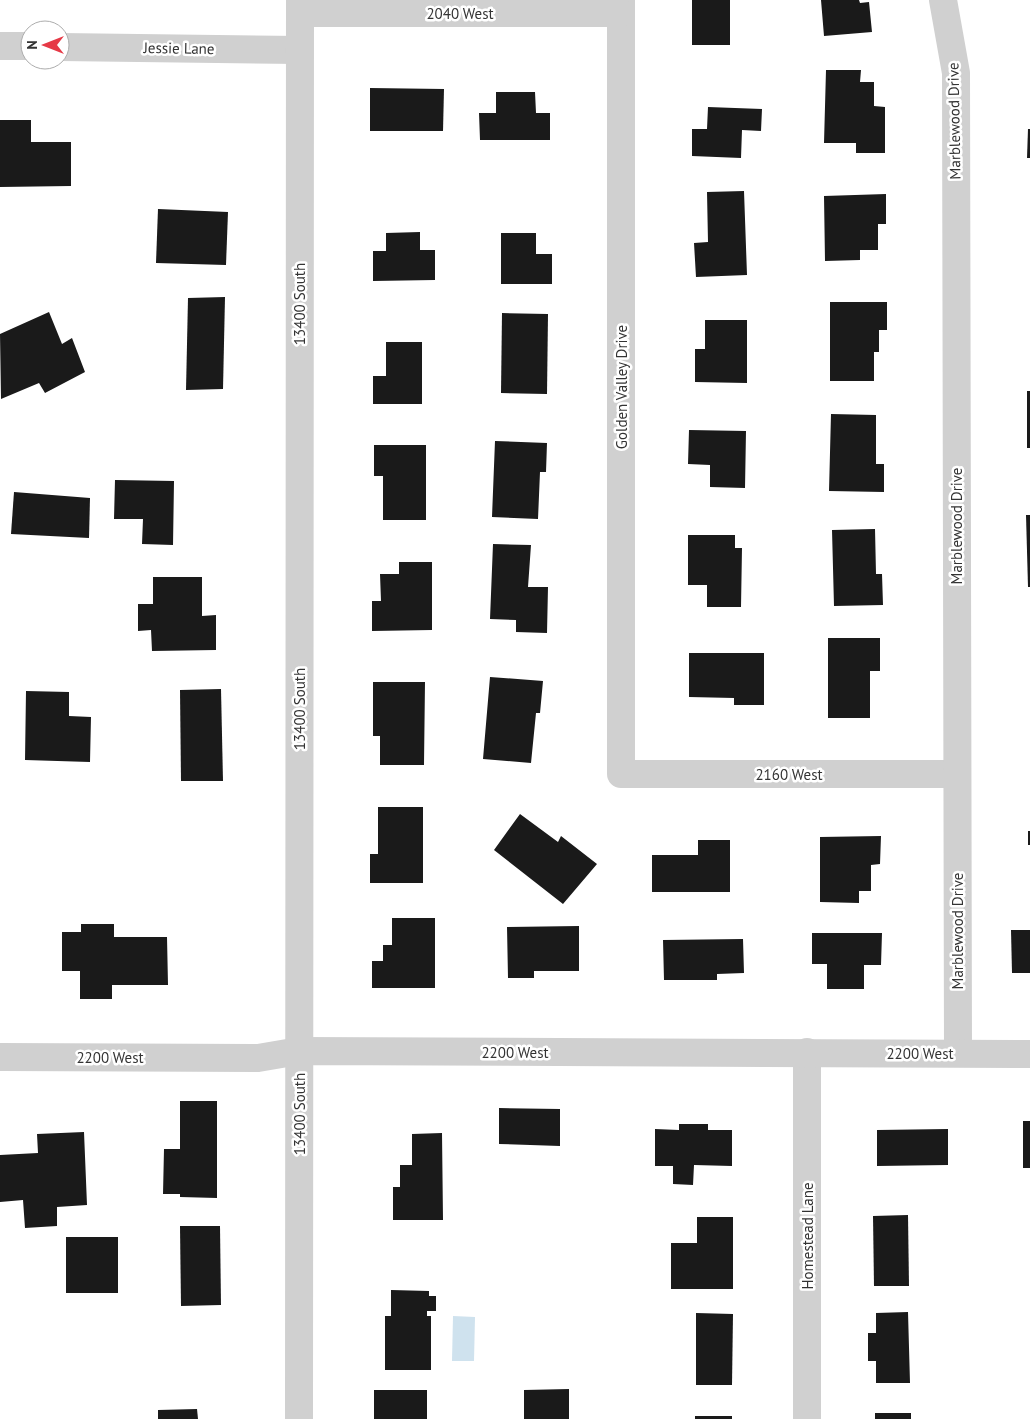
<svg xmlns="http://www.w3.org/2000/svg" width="1030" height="1419" viewBox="0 0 1030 1419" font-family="'PT Sans',sans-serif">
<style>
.water{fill:#cfe2ee}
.building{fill:#1a1a1a}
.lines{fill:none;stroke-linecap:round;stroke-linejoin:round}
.minor{stroke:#d0d0d0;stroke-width:28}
.labels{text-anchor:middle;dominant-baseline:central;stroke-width:5;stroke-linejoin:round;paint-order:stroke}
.street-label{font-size:15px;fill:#333;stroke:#fff}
</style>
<rect width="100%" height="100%" fill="#fff"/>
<path class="water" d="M453,1316L475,1317L474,1361H452Z"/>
<g class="building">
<rect x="692" y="0" width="38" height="45"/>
<path d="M821,0H859L860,3L869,2L872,32L824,36Z"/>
<path d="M826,70H861L860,82H874V106L885,107V153H856V143H824Z"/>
<path d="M370,88L444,89L443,131H370Z"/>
<path d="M496,92H535L536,113H550V140H480L479,113H496Z"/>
<path d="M708,107L762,109L761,131L742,130L741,158L692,156V129H707Z"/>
<path d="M0,120H31V142H71V186L0,187Z"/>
<path d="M1028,129H1030V158H1027Z"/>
<path d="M744,191L747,275L696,277L694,243L708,242L707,192Z"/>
<path d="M886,194V224H878V250H860V260L825,261L824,196Z"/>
<path d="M158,209L228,212L226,265L156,263Z"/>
<path d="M420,232V250H435V280L373,281V251H386V233Z"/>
<path d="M501,233H536V254H552V284H501Z"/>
<path d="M225,297L223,389L186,390L188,298Z"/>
<path d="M830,302H887V330H879V352H874V381H830Z"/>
<path d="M49,312L62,344L72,338L85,372L45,393L39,383L1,399L0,334Z"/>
<path d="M502,313L548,314L547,394L501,393Z"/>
<path d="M705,320H747V383L695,382V349H705Z"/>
<path d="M386,342H422V404H373V376H386Z"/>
<rect x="1027" y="391" width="3" height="57"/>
<path d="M831,414L876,415V464H884V492L829,491Z"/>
<path d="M689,430L746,431L745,488L710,487V465L688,464Z"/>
<path d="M495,441L547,443L546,472H540L538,519L492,517Z"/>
<path d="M374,445H426V520H383V476H374Z"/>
<path d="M115,480L174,481L173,545L142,544L143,519H114Z"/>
<path d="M14,492L90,498L89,538L11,534Z"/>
<path d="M1026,515H1030V587H1028Z"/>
<path d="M875,529L876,574H882L883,605L834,606L832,530Z"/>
<path d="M688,535H735V548H742L741,607H707V585H688Z"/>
<path d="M493,544L531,545L528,587H548L547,633L516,632V620L490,619Z"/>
<path d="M399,562H432V630L372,631V601H381L380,574H399Z"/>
<path d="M153,577H202V616L216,615V650L152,651L151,630L138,631V604H153Z"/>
<path d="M828,638H880V671H870V718H828Z"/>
<path d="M689,653H764V705H734V698L689,697Z"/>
<path d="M490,677L543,681L540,713H536L531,763L483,759Z"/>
<path d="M373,682H425L424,765H380V736H373Z"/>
<path d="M221,689L223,781H181L180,690Z"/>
<path d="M26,691L69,692V716L91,717L90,762L25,760Z"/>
<path d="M378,807H423V883H370V854H378Z"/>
<path d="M520,814L558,842L561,836L597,864L563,904L494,850Z"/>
<rect x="1028" y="831" width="2" height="14"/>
<path d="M881,836L880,864L871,865V891H859V903L820,902V837Z"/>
<path d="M698,840H730V892H652V855H698Z"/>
<path d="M392,918H435V988H372V961H383V945H392Z"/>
<path d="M81,924H114V937H167L168,985H112V999H80V971H62V932H81Z"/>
<path d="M579,926V971H534V978H508L507,927Z"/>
<path d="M1011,930H1030V973H1012Z"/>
<path d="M812,933H882L881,965H864V989H827V964H812Z"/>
<path d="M743,939L744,973L717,974V980H664L663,940Z"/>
<path d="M180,1101H217V1198L180,1197V1194H163L164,1149H180Z"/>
<path d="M499,1108L560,1109V1146L499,1144Z"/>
<rect x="1023" y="1121" width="7" height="47"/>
<path d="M679,1124H708V1130H732V1166L694,1165L693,1185L673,1184V1166H655V1129L679,1130Z"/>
<path d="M948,1129V1165L877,1166V1130Z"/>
<path d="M84,1132L87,1205L57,1207V1226L25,1228L23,1200L0,1202V1155L38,1153L37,1134Z"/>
<path d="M442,1133L443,1220H393V1187H400V1165H412V1134Z"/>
<path d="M908,1215L909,1286H874L873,1216Z"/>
<path d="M697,1217H733V1289H671V1243H697Z"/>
<path d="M180,1226H220L221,1305L181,1306Z"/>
<rect x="66" y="1237" width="52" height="56"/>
<path d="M391,1290L429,1291V1296H436V1311H427V1316H431V1370H385V1316H391Z"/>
<path d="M908,1312L910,1383H876V1361H868V1333H876V1313Z"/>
<path d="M696,1313L733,1314L732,1385H696Z"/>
<path d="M569,1389V1419H524V1390Z"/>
<rect x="374" y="1390" width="53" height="29"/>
<path d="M197,1409L198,1419H158V1410Z"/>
<rect x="875" y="1413" width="36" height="6"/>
<rect x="695" y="1416" width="37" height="3"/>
</g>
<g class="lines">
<g class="minor">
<path d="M621,0V774H956"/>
<path d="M943,0L956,73L958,1053"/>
<path d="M300,13H621"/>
<path d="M0,46H30"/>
<path d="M60,47L299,50"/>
<path d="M807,1052V1419"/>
<path d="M0,1057L258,1058L299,1051L1030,1054"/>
<path d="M299,1419L300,0"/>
</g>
</g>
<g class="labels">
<g class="street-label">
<text x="460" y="13">2040 West</text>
<text transform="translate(179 48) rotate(1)">Jessie Lane</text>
<text transform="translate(954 121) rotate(-91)">Marblewood Drive</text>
<text transform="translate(299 304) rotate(-90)">13400 South</text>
<text transform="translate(621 387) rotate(-90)">Golden Valley Drive</text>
<text transform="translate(956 526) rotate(-90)">Marblewood Drive</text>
<text transform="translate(299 709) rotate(-90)">13400 South</text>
<text x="789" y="774">2160 West</text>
<text transform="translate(957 931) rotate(-90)">Marblewood Drive</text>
<text x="515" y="1052">2200 West</text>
<text x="920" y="1053">2200 West</text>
<text x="110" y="1057">2200 West</text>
<text transform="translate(299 1114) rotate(-90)">13400 South</text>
<text transform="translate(807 1236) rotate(-90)">Homestead Lane</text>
</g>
</g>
<g transform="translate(45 45) rotate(270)"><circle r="24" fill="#ffffff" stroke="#adadad"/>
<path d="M0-4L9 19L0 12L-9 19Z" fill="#e63946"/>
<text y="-8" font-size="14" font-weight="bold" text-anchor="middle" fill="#333333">N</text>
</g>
</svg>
